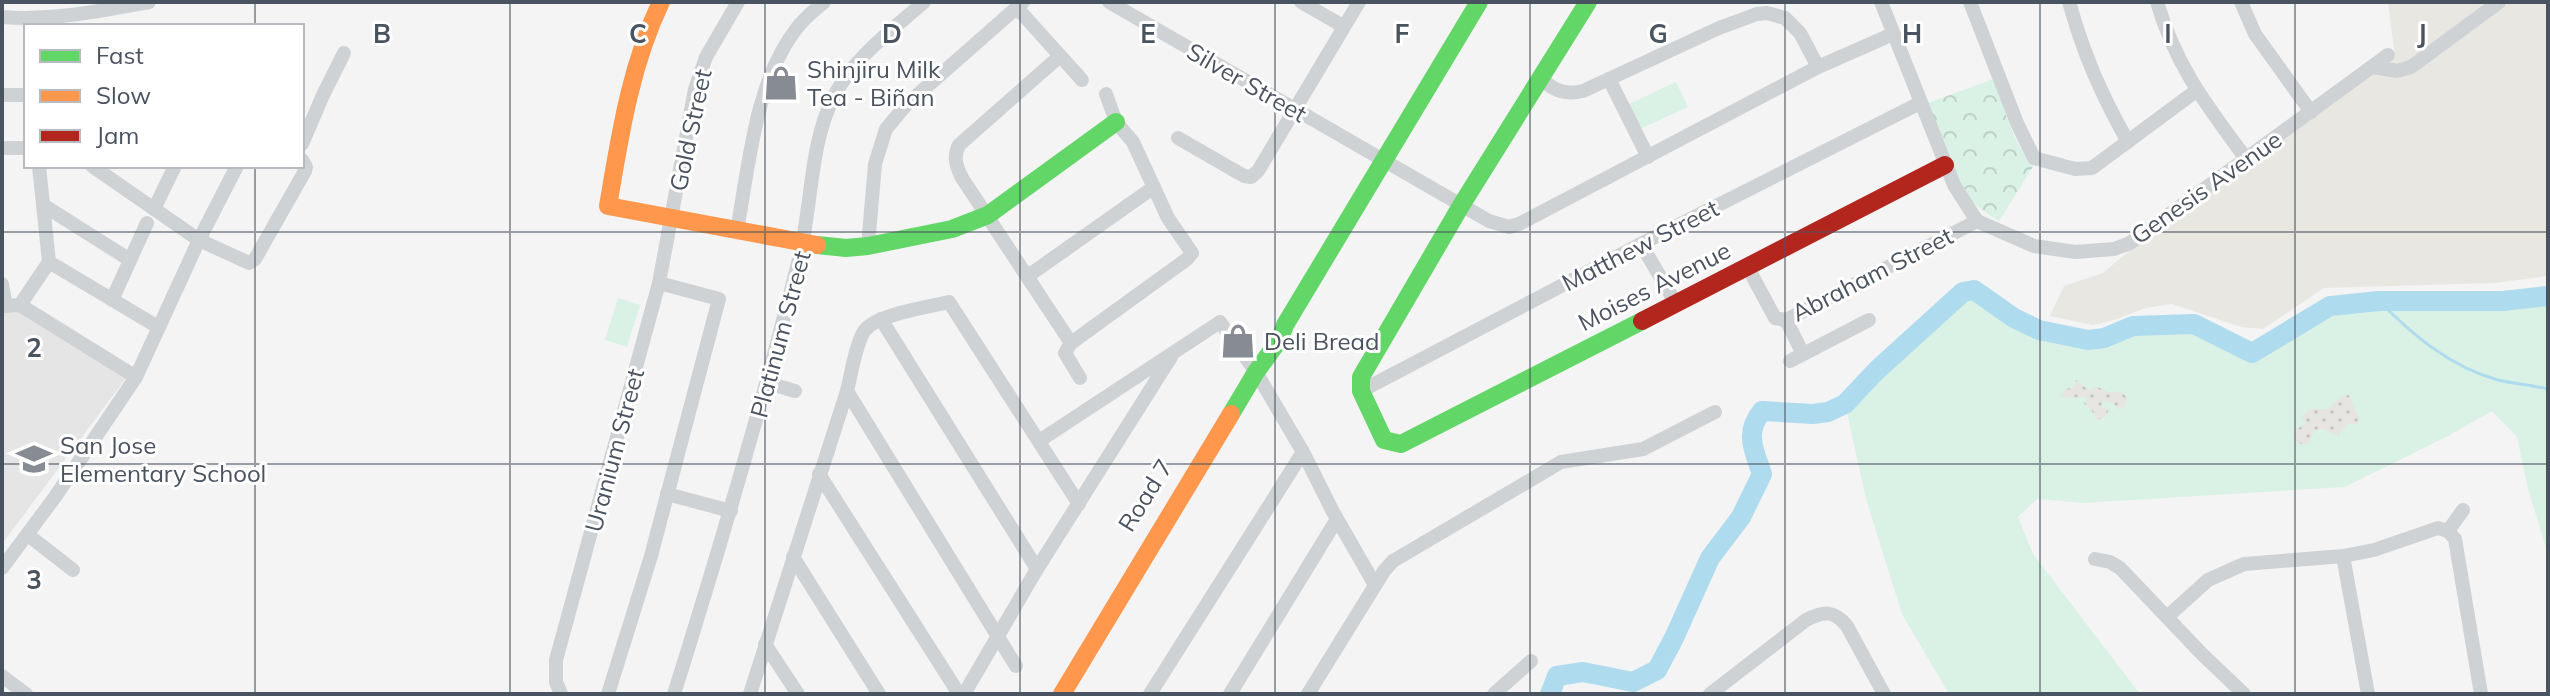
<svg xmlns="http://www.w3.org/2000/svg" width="2550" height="696" viewBox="0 0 2550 696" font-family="Mulish,sans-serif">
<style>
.commercial{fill:#e8e7e2}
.education{fill:#e6e5e6}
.grass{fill:#d9f2e5}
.sand{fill:url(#sand-dots)}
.park{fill:url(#park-crowns)}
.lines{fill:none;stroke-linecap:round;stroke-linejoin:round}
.stream{stroke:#afdbef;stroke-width:3}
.river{stroke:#afdbef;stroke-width:20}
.street{stroke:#cfd2d5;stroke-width:14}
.fast{stroke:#63d668;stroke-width:18}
.slow{stroke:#ff974d;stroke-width:18}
.jam{stroke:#b3261e;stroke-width:18}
.grid{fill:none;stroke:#4a5360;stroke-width:2;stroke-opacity:0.55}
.labels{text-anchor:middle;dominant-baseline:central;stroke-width:6;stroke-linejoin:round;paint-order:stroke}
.poi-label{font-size:24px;fill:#4a5360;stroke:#fff;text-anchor:start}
.street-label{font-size:24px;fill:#4a5360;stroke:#fff}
.grid-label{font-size:26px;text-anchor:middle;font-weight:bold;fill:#4a5360;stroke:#fff;stroke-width:6;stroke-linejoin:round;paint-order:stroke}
</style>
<defs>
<pattern id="sand-dots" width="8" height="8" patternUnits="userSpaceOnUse" patternTransform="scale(2)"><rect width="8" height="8" fill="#e7e5e1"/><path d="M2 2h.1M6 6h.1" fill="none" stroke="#c8c6c4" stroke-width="1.8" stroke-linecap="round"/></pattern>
<pattern id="park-crowns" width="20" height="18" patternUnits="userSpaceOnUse" patternTransform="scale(2)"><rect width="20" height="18" fill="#d9f2e5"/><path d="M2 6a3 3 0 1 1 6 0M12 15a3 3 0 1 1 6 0" fill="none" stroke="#bcd1c7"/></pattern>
</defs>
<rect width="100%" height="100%" fill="#f4f4f4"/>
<path class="commercial" d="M2388,2H2548V276L2495,283L2324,288L2263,329L2241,327L2172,304L2146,308L2111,321L2093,325L2050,316L2064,286L2103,273L2131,249L2395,57Z"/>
<path class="education" d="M22,310L129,374L2,544V312Z"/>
<g class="grass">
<path d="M1676,82L1688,107L1638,130L1627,105Z"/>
<path d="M1974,290L2014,318L2039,330L2088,340L2104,338L2133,326L2194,324L2252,353L2272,343L2330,306L2379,301H2503L2548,296V554L2528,489L2517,437L2492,411L2448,436L2345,487L2083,503L2037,499L2018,517L2033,554L2140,694H1949L1902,614L1866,499L1845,404L1876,371L1943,308L1963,292Z"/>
<path d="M618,298L640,305L627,347L605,340Z"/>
</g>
<g class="sand">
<path d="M2076,380L2090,391L2095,386C2099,387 2105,391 2109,392C2119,392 2121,389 2127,398L2126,406L2119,410L2113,403L2104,401L2101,406L2109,410L2105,417L2097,420L2090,408L2084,404L2087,397L2067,398L2061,396L2066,389L2073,387Z"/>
<path d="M2349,395L2359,418L2356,425L2348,423L2338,436L2322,429L2314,431L2309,443L2304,445L2294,441V431L2306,423L2301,418L2309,409H2328L2342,396Z"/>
</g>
<path class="park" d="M1993,79C2003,104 2014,148 2034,165L1999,221C1988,214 1976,207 1969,197C1950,170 1940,134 1928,103Z"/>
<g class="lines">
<path class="stream" d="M2379,301C2413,335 2450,367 2498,380C2514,384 2532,385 2548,389"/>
<path class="river" d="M1550,694L1557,676L1583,672L1633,682L1657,670L1674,638L1710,558L1741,517L1762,474C1754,450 1744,433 1762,411L1813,414L1828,412L1845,404L1876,371L1963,292L1974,290L2014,318L2039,330L2088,340L2104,338L2133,326L2194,324L2252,353L2330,306L2379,301H2503L2548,296"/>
<g class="street">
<path d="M1109,2L1489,221L1509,227L1519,224L1818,67L1893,34"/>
<path d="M1301,2L1343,26"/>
<path d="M1881,2L1954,185L1977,221L2034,246L2075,252L2114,249L2130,243L2388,55"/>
<path d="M1970,2L2017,123L2034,158L2075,169L2092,168L2196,91"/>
<path d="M2069,2C2084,55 2101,94 2128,142"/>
<path d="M2157,2C2176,67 2208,107 2247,160"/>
<path d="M2241,2L2255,34L2311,112"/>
<path d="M1017,8L1082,80"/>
<path d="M2,17C52,21 100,11 149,2"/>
<path d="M1060,56L959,145C953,157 956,166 962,178L1071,343"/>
<path d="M2373,67L2397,71L2411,67L2499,2"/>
<path d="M1542,79C1554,91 1566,95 1583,91L1719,28L1757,14L1767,13L1785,18L1800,33L1818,67"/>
<path d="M1609,79L1648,157"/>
<path d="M2,95H26"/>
<path d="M1178,138L1244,176L1251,177L1258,171L1359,2"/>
<path d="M302,144L323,95L344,53"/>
<path d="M2,148H26"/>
<path d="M92,166L199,240L249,263L255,259L305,171L306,167L302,160"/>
<path d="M43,205L130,260"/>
<path d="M154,209L175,166"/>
<path d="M737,230C749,166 755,81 797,28C804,18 815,10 824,2"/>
<path d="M1641,244L1675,302"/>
<path d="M868,246L875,164L886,129L906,105L1023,2"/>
<path d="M49,262L158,327"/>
<path d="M1747,266L1775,318L1786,320L1977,221"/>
<path d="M1028,276L1154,187"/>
<path d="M2,284L6,306"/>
<path d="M112,300L147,223"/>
<path d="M20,305L49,262L39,166"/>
<path d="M2,306L20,305L136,377"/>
<path d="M881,319L1037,569"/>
<path d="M1786,320L1803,354"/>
<path d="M1790,361L1869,320"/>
<path d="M1080,378L1065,353L1071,343L1187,259L1192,253L1168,218L1133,142L1116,122L1106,94"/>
<path d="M768,383L795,391"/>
<path d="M847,391L1016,666"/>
<path d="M1361,391L1641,244L1920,103"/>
<path d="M1039,441L1220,322L1256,372L1303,452L1332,510L1375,585"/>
<path d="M819,474L959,694"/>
<path d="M667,494L731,511"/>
<path d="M2448,531L2463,510"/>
<path d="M28,535L73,570"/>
<path d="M2343,556L2368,694"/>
<path d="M793,557L879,694"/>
<path d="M2095,559L2110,562L2120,568L2202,654L2244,694"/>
<path d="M2,568L55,497L136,377L199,240L237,166"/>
<path d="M2167,617L2208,580L2244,564L2343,556L2374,550L2438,528L2448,531L2455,539L2481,694"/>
<path d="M765,644L798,694"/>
<path d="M2,676L26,694"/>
<path d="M561,694L556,682V660L659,283L695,89L706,57L738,2"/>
<path d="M608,694L651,556L719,299L659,283"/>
<path d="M674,694C719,551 761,408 798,263C812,211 809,146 833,98C853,58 891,31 924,2"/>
<path d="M750,694L847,391C851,375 856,342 865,330C878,314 929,307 949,302L1079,504"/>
<path d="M964,694L1037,569L1171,357"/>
<path d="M1150,694L1303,452"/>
<path d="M1230,694L1337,519"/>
<path d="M1308,694L1384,571L1393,561L1561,462L1643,449L1715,412"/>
<path d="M1494,694L1531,661"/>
<path d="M1710,694L1806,620C1824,611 1834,610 1847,626L1884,694"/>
</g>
<g class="fast">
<path d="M1588,2L1462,204L1361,377V391L1384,440L1401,444L1642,321"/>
<path d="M817,245L846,248L868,246L952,229L988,215L1116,122"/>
<path d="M1231,414L1256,372L1280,339L1285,325L1479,2"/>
</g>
<g class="slow">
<path d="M661,2C630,67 620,136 608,206L817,245"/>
<path d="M1062,694L1231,414"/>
</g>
<path class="jam" d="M1642,321L1945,165"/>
</g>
<path class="grid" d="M255,2V26M510,2V694M765,2V694M1020,2V694M1275,2V694M1530,2V694M1785,2V694M2040,2V694M2295,2V694M255,166V694M2,232H2548M2,464H2548"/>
<defs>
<g id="shop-bare" transform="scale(2.76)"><path d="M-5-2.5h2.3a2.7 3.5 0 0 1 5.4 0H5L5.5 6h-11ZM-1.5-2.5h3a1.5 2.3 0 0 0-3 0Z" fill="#868b94" stroke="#fff" stroke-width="2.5" paint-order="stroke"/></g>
<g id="school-bare" transform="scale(2.76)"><path d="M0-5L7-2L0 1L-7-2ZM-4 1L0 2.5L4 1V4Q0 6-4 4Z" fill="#868b94" stroke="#fff" stroke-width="2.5" paint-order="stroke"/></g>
</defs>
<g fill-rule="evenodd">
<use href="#shop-bare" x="781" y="83"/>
<use href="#shop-bare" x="1238" y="341"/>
<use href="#school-bare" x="34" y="459"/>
</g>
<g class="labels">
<g class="poi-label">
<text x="807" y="69">Shinjiru Milk<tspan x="807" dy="28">Tea - Biñan</tspan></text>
<text x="1264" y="341">Deli Bread</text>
<text x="60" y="445">San Jose<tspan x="60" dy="28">Elementary School</tspan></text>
</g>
<g class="street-label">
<text transform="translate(1247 82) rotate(30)">Silver Street</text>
<text transform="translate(690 130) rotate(-78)">Gold Street</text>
<text transform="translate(2206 187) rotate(-35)">Genesis Avenue</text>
<text transform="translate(1640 245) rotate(-27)">Matthew Street</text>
<text transform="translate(1872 274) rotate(-27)">Abraham Street</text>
<text transform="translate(1654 286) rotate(-27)">Moises Avenue</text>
<text transform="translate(780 334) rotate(-75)">Platinum Street</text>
<text transform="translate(614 450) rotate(-75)">Uranium Street</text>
<text transform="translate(1145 495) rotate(-58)">Road 7</text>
</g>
</g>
<g class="grid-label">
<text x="382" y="43">B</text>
<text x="638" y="43">C</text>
<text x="892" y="43">D</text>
<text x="1148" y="43">E</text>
<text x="1402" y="43">F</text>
<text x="1658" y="43">G</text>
<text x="1912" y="43">H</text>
<text x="2168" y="43">I</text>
<text x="2422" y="43">J</text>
<text x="34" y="357">2</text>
<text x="34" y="589">3</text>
</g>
<rect width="2550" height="696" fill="none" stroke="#4a5360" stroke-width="8"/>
<rect x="24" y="24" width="280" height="144" fill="#ffffff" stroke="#b7babf" stroke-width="2"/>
<rect x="40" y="50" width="40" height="12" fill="#63d668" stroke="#b7babf" stroke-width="2"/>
<text x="96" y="64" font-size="24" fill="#4a5360">Fast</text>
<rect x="40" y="90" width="40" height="12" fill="#ff974d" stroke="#b7babf" stroke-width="2"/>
<text x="96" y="104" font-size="24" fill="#4a5360">Slow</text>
<rect x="40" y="130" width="40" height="12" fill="#b3261e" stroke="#b7babf" stroke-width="2"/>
<text x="96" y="144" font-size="24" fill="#4a5360">Jam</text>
</svg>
